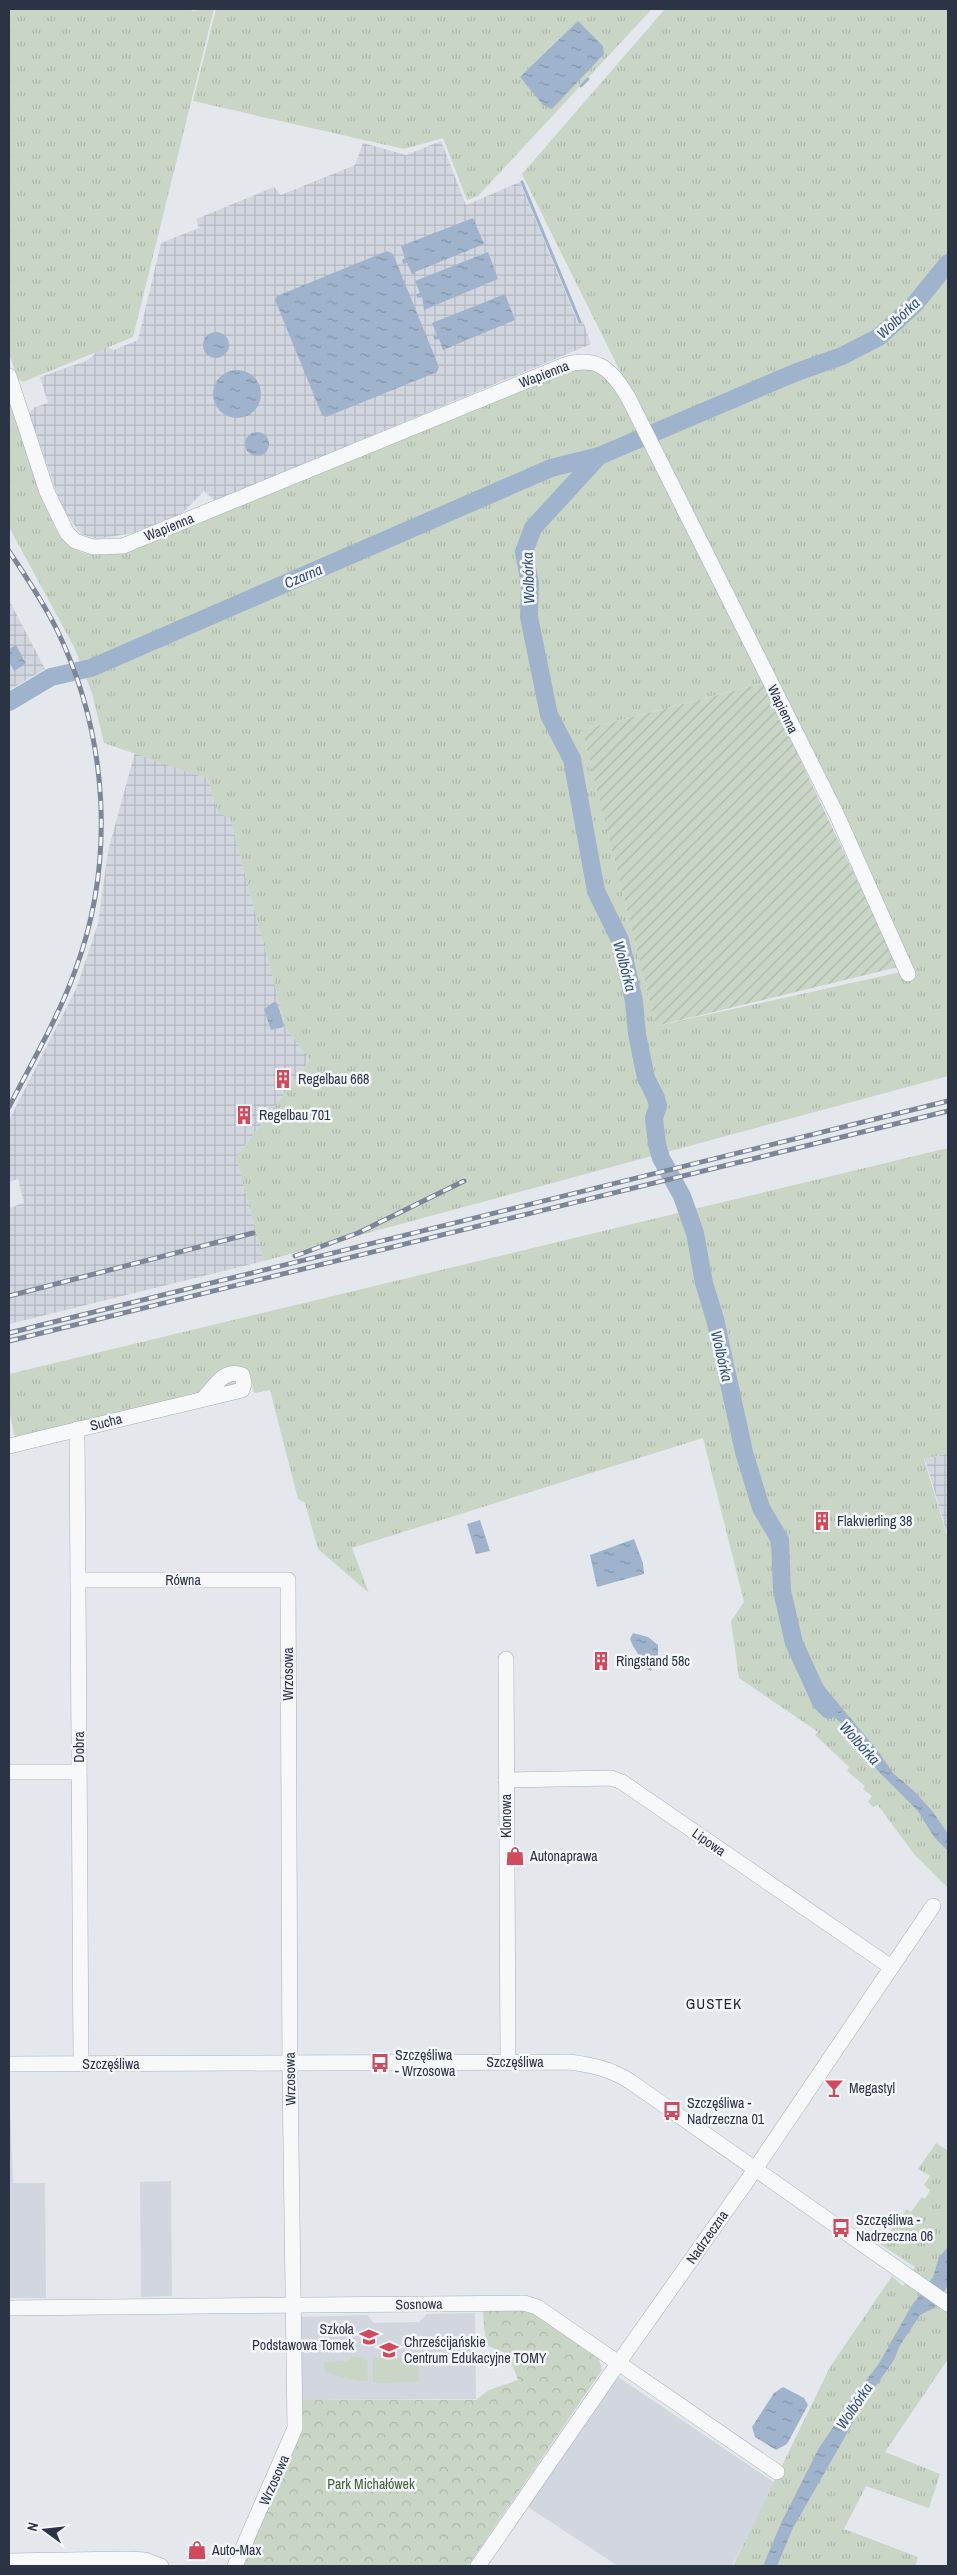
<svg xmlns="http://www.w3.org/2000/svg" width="957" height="2575" viewBox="0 0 957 2575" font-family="'Archivo Narrow',sans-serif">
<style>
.built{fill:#d2d6de}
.industrial{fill:url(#industrial-grid)}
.grass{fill:url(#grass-tufts)}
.forest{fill:url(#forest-crowns)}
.park{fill:#c9d6c5}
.garden{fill:url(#garden-furrows)}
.water{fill:url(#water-ripples)}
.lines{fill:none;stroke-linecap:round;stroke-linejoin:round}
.stream{stroke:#9fb4cc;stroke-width:3}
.river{stroke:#9fb4cc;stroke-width:18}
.minor-casing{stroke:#a9aeb7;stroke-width:16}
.minor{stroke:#f7f8fa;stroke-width:15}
.rail-casing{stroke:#7d8696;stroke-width:5}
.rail{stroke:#f4f6f9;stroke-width:3;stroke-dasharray:9;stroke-linecap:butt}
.labels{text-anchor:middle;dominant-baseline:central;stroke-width:5;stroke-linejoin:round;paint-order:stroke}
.street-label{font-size:14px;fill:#2b3445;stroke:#f4f6f9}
.poi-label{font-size:14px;fill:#2b3445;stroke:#f4f6f9;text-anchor:start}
.park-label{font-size:14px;fill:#3f6138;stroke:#f4f6f9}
.water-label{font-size:15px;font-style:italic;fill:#34527a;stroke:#f4f6f9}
.neighbourhood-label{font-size:15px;letter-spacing:1px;fill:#1d2536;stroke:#f4f6f9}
</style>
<defs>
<pattern id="industrial-grid" width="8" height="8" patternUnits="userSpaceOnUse" patternTransform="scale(1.25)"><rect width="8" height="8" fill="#d2d6de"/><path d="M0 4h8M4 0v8" fill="none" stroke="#b4b8c0"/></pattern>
<pattern id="grass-tufts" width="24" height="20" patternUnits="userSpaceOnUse" patternTransform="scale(1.25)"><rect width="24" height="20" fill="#c9d6c5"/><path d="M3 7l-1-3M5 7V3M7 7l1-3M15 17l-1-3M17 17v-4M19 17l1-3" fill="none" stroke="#adb8ab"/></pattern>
<pattern id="forest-crowns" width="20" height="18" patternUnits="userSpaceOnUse" patternTransform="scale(1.25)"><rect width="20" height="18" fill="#c9d6c5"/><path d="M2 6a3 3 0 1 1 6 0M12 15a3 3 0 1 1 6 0" fill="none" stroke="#adb8ab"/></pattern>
<pattern id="garden-furrows" width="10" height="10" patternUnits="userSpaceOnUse" patternTransform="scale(1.25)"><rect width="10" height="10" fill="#c9d6c5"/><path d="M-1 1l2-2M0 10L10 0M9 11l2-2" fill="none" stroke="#adb8ab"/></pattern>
<pattern id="water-ripples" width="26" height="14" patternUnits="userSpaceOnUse" patternTransform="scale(1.25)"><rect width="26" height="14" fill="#9fb4cc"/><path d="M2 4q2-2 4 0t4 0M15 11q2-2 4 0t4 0" fill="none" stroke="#8293a7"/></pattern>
</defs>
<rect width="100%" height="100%" fill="#e4e7ec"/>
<g class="built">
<path d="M9,2076L13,2183H45L46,2298H9Z"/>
<path d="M171,2181L172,2296L141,2297L140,2182Z"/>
<path d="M475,2313L476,2399L302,2400L301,2317L367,2315L374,2323L419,2322L427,2314Z"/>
<path d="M618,2377L775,2483L732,2566H618L528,2507Z"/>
</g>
<g class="industrial">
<path d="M441,141L466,205L520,182L578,323L583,321L591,344L215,501L204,491L181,514L133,533L97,539L81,534L62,508L29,413L35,407L48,403L40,377L86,361L94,355L100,345L114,350L138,340L161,243L199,228L196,219L274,187L281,195L355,165L363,143L406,155Z"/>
<path d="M9,600L45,669L9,690Z"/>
<path d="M135,752L208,779L218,813L230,817L286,1028L310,1060L236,1157L264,1261L9,1324V1208L24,1203L18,1179L9,1182V1120L76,989L98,924L108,851Z"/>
<path d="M948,1453V1537L925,1459Z"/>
</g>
<g class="grass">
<path d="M9,9H191L192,11L214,9L133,337L23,382L18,379L9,354Z"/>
<path d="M216,9H652L478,196L467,200L443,138L404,149L193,101Z"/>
<path d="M665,9H948V1076L264,1261L236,1157L310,1060L286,1028L230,818L218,813L208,779L104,743L92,693L74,647L9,527V390C19,421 45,522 64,541C80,557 101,558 121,551L551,375L591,367L615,383L767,682L582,730L656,1026L910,970L681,494L522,174Z"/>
<path d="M948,1148V1453L924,1459L948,1539V1888L914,1854L877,1804L874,1807L868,1802L872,1796L863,1789L865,1786L847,1771L849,1767L815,1735L818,1732L739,1678L731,1621L744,1602L703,1438L352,1548L369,1593L318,1549L305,1503L298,1499L270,1390L254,1393L251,1381L15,1438L9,1410V1374Z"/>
<path d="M936,2143L948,2151V2313L946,2316L948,2317V2359L885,2452L940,2474L929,2508L866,2486L844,2529L918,2557L915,2566H733L830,2367L892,2276L903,2286L915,2267L880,2244L907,2209L911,2212L922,2197L925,2199L930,2190L924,2185L930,2176L918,2169Z"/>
</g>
<path class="forest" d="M524,2307L598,2356L602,2370L468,2566H242L298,2440L302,2400H476L489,2390L518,2380L508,2354L488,2346L484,2329L483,2309Z"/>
<g class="park">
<path d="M351,2356L367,2359L368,2381C352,2381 340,2376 325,2372L324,2362L349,2361Z"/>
<path d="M373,2358H418L419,2382L373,2383Z"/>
</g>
<path class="garden" d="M764,683L898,967L656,1026L582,730Z"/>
<g class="water">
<path d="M578,21L603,46L604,54L552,109L543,105L520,77Z"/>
<path d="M473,218L484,244L415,272V274H412L407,263L403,264L402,260L405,258L401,246Z"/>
<path d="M387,251L393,254L439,367L437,372L326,417L322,415L275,300L277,296Z"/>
<path d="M488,252L498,279L424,310L422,297L418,298L416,295L420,293L415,281Z"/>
<path d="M505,294L515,320L443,350L439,339L435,340L433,336L437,335L432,323Z"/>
<circle cx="216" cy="345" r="13"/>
<circle cx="237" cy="394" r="24"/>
<circle cx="257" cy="444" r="12"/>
<path d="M16,645L26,664L14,671L9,661V649Z"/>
<path d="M274,1002L277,1003L284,1025L283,1027L271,1030L264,1009Z"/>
<path d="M480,1520L490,1551L476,1554L467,1524Z"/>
<path d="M634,1539L643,1563L644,1574L597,1587L590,1555Z"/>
<path d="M633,1633L648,1637L658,1645V1655L651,1671L642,1666C642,1656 633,1649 630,1639Z"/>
<path d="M821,1683L878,1751L893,1773L915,1792L933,1812L948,1834V1851L934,1837L918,1811L878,1771L861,1749L850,1742L841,1723L813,1699L812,1694Z"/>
<path d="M948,2247L947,2287L934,2308L920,2315L899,2347L894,2360L866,2400L793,2528L777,2566H763L781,2523L819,2448L856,2393L878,2365L912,2305L933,2277L939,2257Z"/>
<path d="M783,2387L804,2398L808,2405L787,2444L776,2450L755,2437L752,2427L774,2393Z"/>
</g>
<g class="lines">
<g class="stream">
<path d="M581,86L588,79"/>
<path d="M522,182L580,322"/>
</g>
<g class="river">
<path d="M9,702L51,677L91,668L551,468L599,456"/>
<path d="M829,1710L821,1702L794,1643L782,1591L780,1540L761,1508L744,1452L715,1319L704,1283L695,1233L682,1196L661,1158L657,1144L654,1118L658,1106L656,1098L646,1078L637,1034L634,1001L620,940L596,891L572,759L549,715L529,617L530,583L524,552L533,528L599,456L797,372L842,356L879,337L914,305L948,263"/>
</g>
<g class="minor-casing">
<g id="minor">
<path d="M9,376L47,492L67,533L75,541L93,547L123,546L565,365C599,355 613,371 629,399L836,813L908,974"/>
<path d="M77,1429L81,2064"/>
<path d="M9,1446L242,1390L244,1384L242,1375C224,1368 215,1386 204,1398"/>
<path d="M78,1580H288L290,2076L295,2428L235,2566"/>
<path d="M506,1659L508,2062"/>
<path d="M9,1772H79"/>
<path d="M506,1780L611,1778L622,1782L891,1967"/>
<path d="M9,2064L569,2062C593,2065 611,2069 631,2082L948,2304"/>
<path d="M9,2308L524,2303L537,2307L777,2472"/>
<path d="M9,2561L127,2559L145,2560L161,2566"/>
<path d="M478,2566L619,2362L747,2181L933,1906"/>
</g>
</g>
<use href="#minor" class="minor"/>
<g class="rail-casing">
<g id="rail">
<path d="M9,551C26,577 44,603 58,632C108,737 116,861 75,971C58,1018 32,1062 9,1107"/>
<path d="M295,1256L358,1233L464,1181"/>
<path d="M9,1296L253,1233"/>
<path d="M9,1333L948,1101"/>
<path d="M9,1341L948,1111"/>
</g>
</g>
<use href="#rail" class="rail"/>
</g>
<defs>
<g id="building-bare" transform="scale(1.5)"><path d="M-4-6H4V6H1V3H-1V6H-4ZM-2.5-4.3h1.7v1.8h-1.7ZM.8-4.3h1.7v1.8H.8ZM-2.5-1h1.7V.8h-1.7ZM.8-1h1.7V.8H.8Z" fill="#d1495b" stroke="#f4f6f9" stroke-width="2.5" paint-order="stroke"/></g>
<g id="shop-bare" transform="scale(1.5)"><path d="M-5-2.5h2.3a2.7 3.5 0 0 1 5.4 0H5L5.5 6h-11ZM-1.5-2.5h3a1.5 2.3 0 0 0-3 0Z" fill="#d1495b" stroke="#f4f6f9" stroke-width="2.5" paint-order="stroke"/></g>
<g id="bus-bare" transform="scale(1.5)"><path d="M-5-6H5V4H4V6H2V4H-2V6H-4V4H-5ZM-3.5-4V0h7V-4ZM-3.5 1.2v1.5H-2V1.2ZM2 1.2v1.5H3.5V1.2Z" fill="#d1495b" stroke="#f4f6f9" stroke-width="2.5" paint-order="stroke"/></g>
<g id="bar-bare" transform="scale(1.5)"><path d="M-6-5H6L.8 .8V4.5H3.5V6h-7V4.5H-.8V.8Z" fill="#d1495b" stroke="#f4f6f9" stroke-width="2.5" paint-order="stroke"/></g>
<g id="school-bare" transform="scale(1.5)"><path d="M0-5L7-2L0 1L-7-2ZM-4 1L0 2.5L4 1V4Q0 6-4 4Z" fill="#d1495b" stroke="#f4f6f9" stroke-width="2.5" paint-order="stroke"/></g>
</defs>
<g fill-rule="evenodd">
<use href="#building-bare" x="283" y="1079"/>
<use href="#building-bare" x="244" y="1115"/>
<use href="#building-bare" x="822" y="1521"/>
<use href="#building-bare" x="601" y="1661"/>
<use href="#shop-bare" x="515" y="1856"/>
<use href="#bus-bare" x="380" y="2063"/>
<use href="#bar-bare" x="834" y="2088"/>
<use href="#bus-bare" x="672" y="2111"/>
<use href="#bus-bare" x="841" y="2228"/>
<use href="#school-bare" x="369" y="2337"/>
<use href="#school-bare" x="389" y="2350"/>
<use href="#shop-bare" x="197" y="2550"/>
</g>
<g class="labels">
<g class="street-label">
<text transform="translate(544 374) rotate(-21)">Wapienna</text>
<text transform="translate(169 527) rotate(-22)">Wapienna</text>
<text transform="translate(783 709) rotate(64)">Wapienna</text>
<text transform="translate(106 1422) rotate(-14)">Sucha</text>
<text x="183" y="1580">Równa</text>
<text transform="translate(288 1674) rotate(-90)">Wrzosowa</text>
<text transform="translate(79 1747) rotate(-90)">Dobra</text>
<text transform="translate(506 1816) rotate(-90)">Klonowa</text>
<text transform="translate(709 1842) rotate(35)">Lipowa</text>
<text x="515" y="2062">Szczęśliwa</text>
<text x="111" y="2064">Szczęśliwa</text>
<text transform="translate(290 2079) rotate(-91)">Wrzosowa</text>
<text transform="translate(707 2237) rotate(-55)">Nadrzeczna</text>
<text transform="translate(419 2304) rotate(-1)">Sosnowa</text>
<text transform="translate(274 2480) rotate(-66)">Wrzosowa</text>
</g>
<g class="poi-label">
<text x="298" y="1079">Regelbau 668</text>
<text x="259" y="1115">Regelbau 701</text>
<text x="837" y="1521">Flakvierling 38</text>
<text x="616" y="1661">Ringstand 58c</text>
<text x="530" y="1856">Autonaprawa</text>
<text x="395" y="2055">Szczęśliwa<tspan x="395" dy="16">- Wrzosowa</tspan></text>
<text x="849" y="2088">Megastyl</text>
<text x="687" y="2103">Szczęśliwa -<tspan x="687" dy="16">Nadrzeczna 01</tspan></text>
<text x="856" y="2220">Szczęśliwa -<tspan x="856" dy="16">Nadrzeczna 06</tspan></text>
<text x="354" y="2329" text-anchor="end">Szkoła<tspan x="354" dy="16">Podstawowa Tomek</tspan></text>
<text x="404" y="2342">Chrześcijańskie<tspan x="404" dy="16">Centrum Edukacyjne TOMY</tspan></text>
<text x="212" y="2550">Auto-Max</text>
</g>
<g class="park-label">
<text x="371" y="2484">Park Michałówek</text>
</g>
<g class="water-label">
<text transform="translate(898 318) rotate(-43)">Wolbórka</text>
<text transform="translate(303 576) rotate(-23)">Czarna</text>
<text transform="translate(528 578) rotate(-92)">Wolbórka</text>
<text transform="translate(625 966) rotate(75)">Wolbórka</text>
<text transform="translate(722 1356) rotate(77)">Wolbórka</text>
<text transform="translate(860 1743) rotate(48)">Wolbórka</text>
<text transform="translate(854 2406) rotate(-56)">Wolbórka</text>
</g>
<g class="neighbourhood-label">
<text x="714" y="2003">GUSTEK</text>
</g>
</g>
<rect width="957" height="2575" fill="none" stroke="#2b3445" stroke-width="20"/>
<g transform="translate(45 2530) rotate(285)" stroke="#f4f6f9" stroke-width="4" paint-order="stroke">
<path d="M0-4L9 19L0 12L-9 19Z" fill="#2b3445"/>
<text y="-8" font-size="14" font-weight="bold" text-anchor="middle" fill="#2b3445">N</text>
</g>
</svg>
